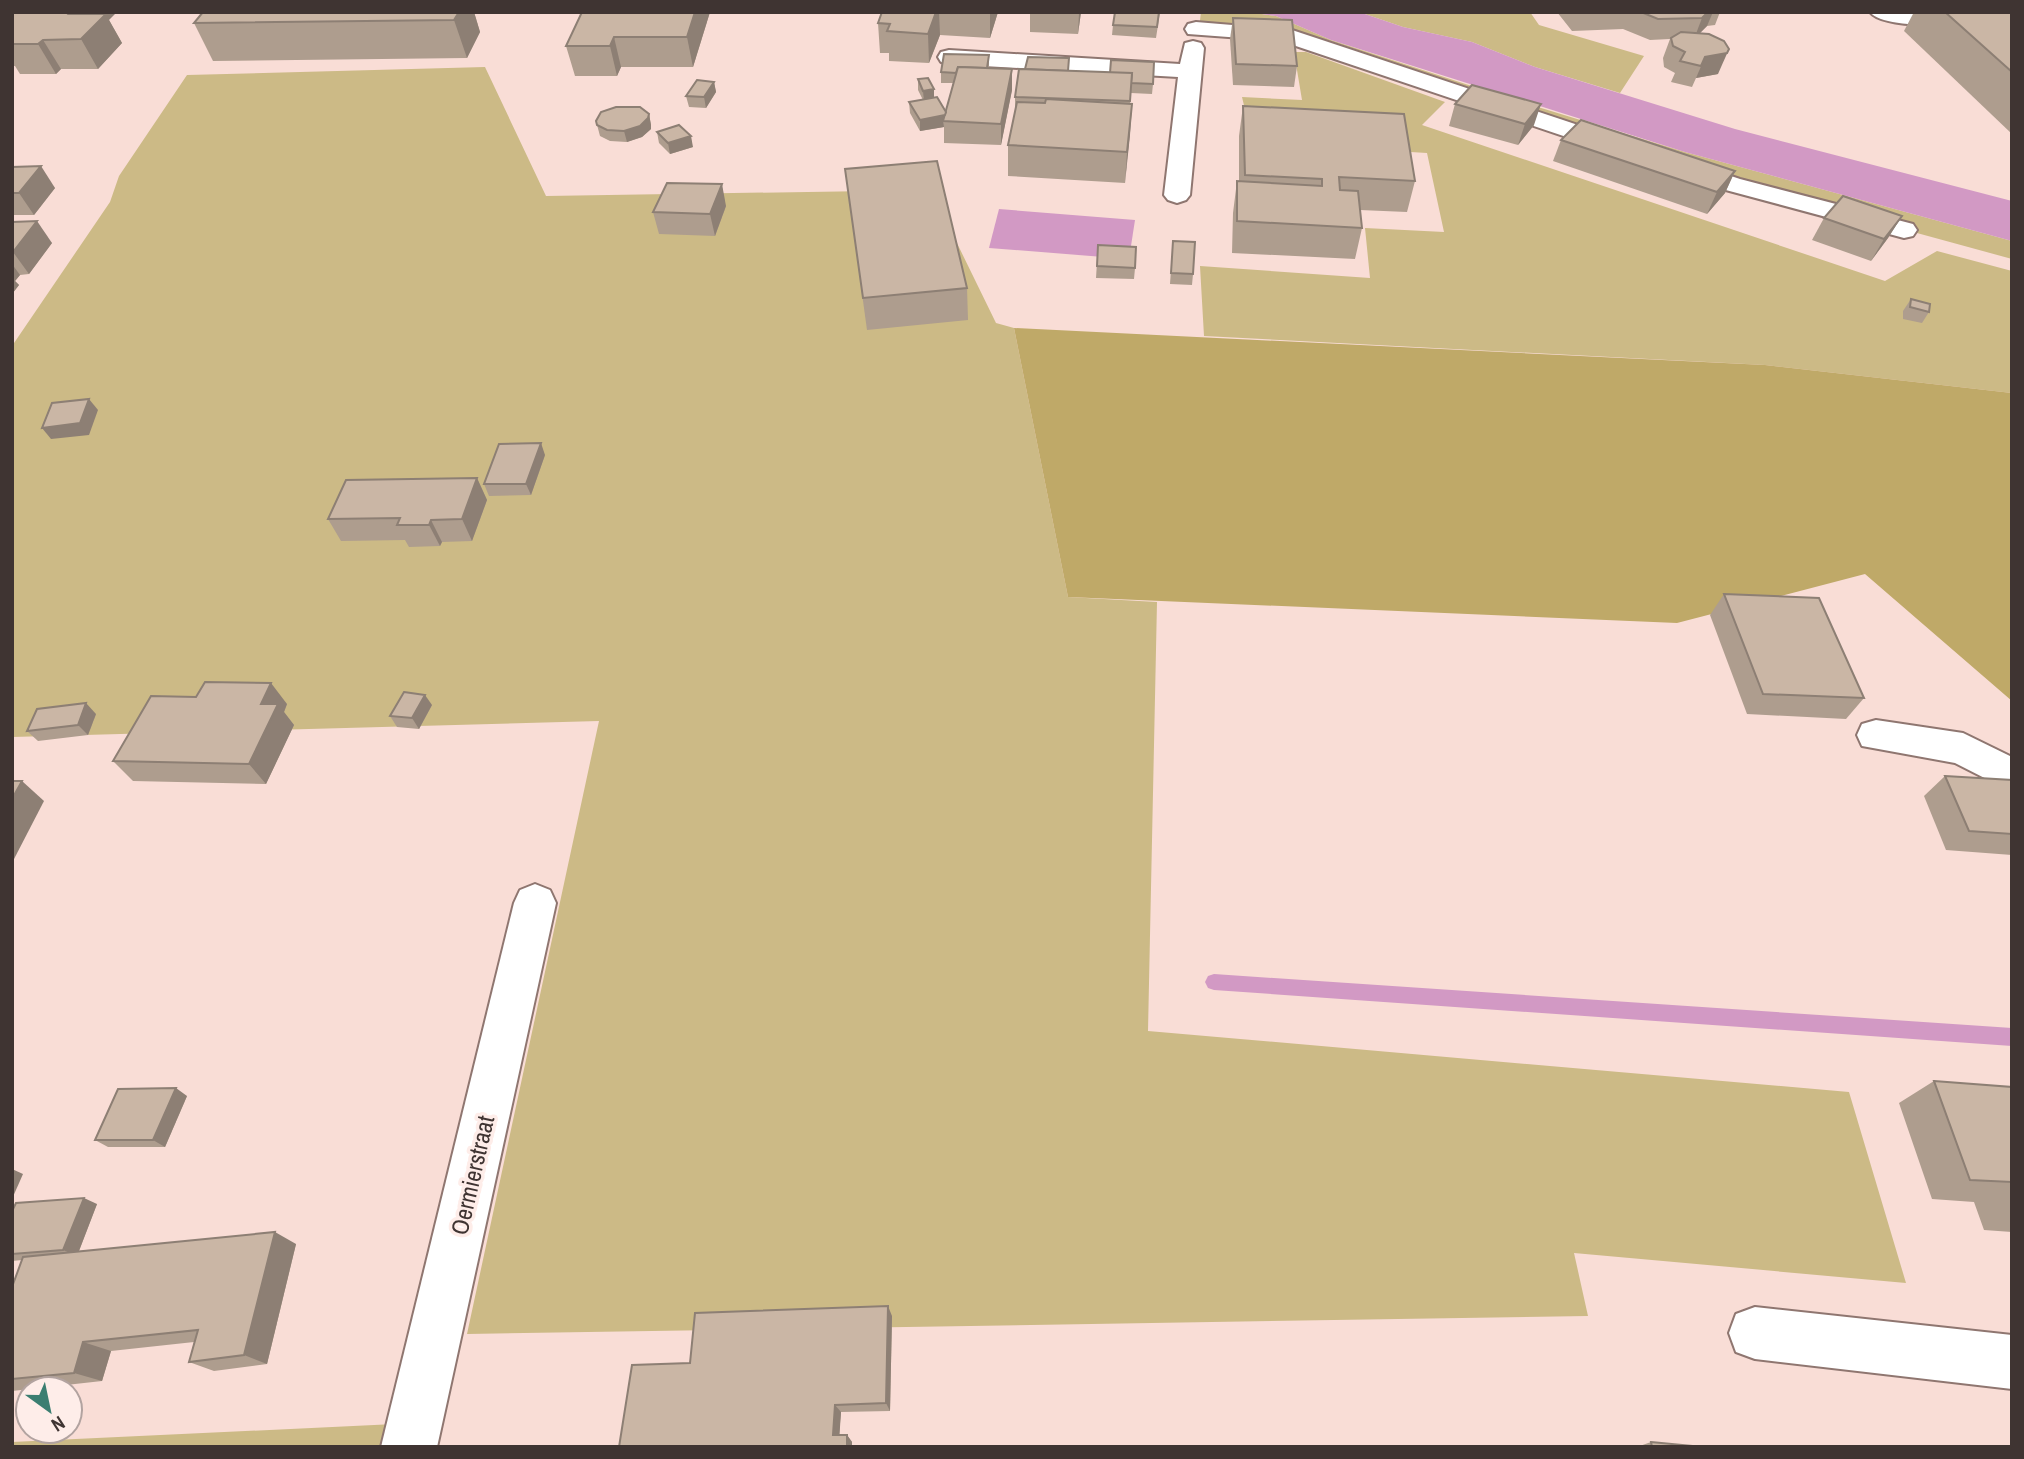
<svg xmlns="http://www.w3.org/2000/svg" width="2024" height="1459" viewBox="0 0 2024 1459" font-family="'Archivo Narrow',sans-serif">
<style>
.green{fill:#ccba86}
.forest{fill:#bfa968}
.water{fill:#d299c4}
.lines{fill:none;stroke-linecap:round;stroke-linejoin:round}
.stream{fill:#d299c4;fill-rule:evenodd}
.minor-casing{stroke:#8f7670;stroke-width:4}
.minor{fill:#fff;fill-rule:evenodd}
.wall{fill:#ae9d8e}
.shaded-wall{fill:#8d7f74}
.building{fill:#cab6a5;stroke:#8d7f74;stroke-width:2}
.labels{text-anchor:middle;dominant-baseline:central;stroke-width:7;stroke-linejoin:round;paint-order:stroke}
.near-street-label{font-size:24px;fill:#3f3432;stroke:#feede9}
</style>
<rect width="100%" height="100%" fill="#f9ddd6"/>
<g class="green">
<path d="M1201,12H1248L1276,16L1331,40L1499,95L1685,152L2012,241V259L1672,166L1286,37L1199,29Z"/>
<path d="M1359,12H1530L1539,25L1644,56L1620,93L1535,67L1472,42L1403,27Z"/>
<path d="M1294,52H1306L1445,102L1422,125L1885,281L1937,251L2012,271V393L1765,365L1204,336L1200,266L1370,278L1365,228L1444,232L1427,153L1244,142L1247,118L1242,97L1302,100Z"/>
<path d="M485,67L546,196L931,190L996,323L1014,328L1068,597L1157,602L1148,1031L1849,1092L1906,1283L1574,1253L1588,1316L467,1334L599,721L12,737V346L110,202L119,176L187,75Z"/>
<path d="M395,1424L390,1447H12V1442Z"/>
</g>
<path class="forest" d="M1014,328L1765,365L2012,393V701L1865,574L1677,623L1068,597Z"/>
<g class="water">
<path d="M1248,12H1359L1403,27L1472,42L1535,67L1735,129L2012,201V241L1685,152L1331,40L1276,16Z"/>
<path d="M999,209L1135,220L1129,259L989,248Z"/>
</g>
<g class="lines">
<path class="stream" d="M1214,974L2012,1028V1046L1214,990L1208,988L1205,982L1208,976Z"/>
<g class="minor-casing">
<g id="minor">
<path d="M1870,12H2012V23C1985,24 1885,32 1870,12Z"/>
<path d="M1196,22L1292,30L1629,142L1632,147L1629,152L1620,154L1611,152L1281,41L1188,34L1185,29L1188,24Z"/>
<path d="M1193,41L1201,43L1204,48L1190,195L1186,200L1177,203L1168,200L1164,195L1178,77L949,64L941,62L938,57L941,52L949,50L1180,64L1185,43Z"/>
<path d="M1680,159L1740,179L1913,224L1917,230L1913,236L1904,238L1722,189L1671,172L1667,167L1671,162Z"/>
<path d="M1876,720L1963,733L2012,757V792L1955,763L1862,746L1857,735L1862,724Z"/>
<path d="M535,884L550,890L556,903L437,1447H381L514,903L520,890Z"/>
<path d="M1755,1307L2012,1335V1389L1755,1359L1736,1352L1729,1333L1736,1314Z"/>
</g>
</g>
<use href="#minor" class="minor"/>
</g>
<g class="wall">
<path d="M12,12L109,20L122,43L98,69H61L56,74H20L15,66H12Z"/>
<path d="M203,12H474L480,32L467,58L213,61L194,23Z"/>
<path d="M582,12H710L693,67H621L617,76H575L566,46Z"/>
<path d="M882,12H998L990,38L940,35L929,63L889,61V53H880L878,23Z"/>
<path d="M1030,12H1081L1078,34L1030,32Z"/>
<path d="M1160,12L1156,38L1112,35L1113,25Z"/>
<path d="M1557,12H1720L1715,25L1707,26L1699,34L1718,74L1696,78L1692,87L1671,82L1675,73L1664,67L1663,58L1670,39L1650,40L1623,29L1572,31Z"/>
<path d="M1914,12H2012V134L1904,31Z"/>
<path d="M1233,18L1297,66L1294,87L1233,85L1230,39Z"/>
<path d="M989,55V68L1012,90L1001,145L944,143V127L920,131L910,113L909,102L923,100L918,90V79L934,89V98L946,112L953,83H941V72Z"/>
<path d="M1069,71L1153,84L1152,94L1131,93L1130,104H1132L1125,183L1008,176V145L1015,111V97Z"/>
<path d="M714,82L716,92L706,108L689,107L686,96Z"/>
<path d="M1455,104L1534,125L1518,145L1449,126Z"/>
<path d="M1243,106L1415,181L1407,212L1360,210L1362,228L1355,259L1232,253L1233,213L1237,181H1239V136Z"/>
<path d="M649,114L651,125V129L642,137L627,142L610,141L600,136L596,121Z"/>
<path d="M657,132L693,147L670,154L659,143Z"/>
<path d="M1561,140L1735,171L1725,193L1707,214L1553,161Z"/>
<path d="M12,167L55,188L34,215H12Z"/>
<path d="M845,169L967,288L968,320L867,330Z"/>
<path d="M726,206L715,236L659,234L653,212Z"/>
<path d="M1902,216L1888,238L1871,261L1812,240L1824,218Z"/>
<path d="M12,222L52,243L29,274L20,275L15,281L19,285L12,294Z"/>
<path d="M1173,241L1193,274L1192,285L1170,284Z"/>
<path d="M1098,245L1135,268L1134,279L1096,278Z"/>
<path d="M1911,299L1929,312L1922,323L1903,319V311Z"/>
<path d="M545,455L531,495L489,496L484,484Z"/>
<path d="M477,478L487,500L472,541L442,542L440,546L409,547L405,540L341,541L328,519Z"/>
<path d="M1724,594L1864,698L1846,719L1747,714L1710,615Z"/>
<path d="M287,704L284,712L294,725L266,784L133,781L113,761Z"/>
<path d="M432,705L419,729L397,727L390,716Z"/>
<path d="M96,714L88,735L38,741L27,731Z"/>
<path d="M1945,776L2012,780V855L1946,850L1924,796Z"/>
<path d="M1934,1081L2012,1087V1232L1984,1230L1974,1202L1932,1199L1899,1103Z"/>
<path d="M187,1096L165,1147H108L95,1140Z"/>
<path d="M97,1204L79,1251L296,1244L267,1364L214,1371L189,1362L194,1342L111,1351L102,1381L12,1391L22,1260L12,1261V1211Z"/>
<path d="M892,1316L890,1411L841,1412L839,1435H847L852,1442V1447H619L690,1363Z"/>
<path d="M1651,1442L1703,1447H1637Z"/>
</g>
<g class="shaded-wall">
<path d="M71,12H117L109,20L122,43L98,69L81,39L69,14Z"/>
<path d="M459,12H474L480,32L467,58L454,20Z"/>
<path d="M695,12H710L693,67L687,37Z"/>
<path d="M936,12H939L940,35L929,63L928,34Z"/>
<path d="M990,12H998L990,38Z"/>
<path d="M1079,12H1081L1078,34L1079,13Z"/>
<path d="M1708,12H1713L1707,26L1694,39L1702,18Z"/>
<path d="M614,37L621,67L617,76L610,46Z"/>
<path d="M43,40L61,69L56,74L38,44Z"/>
<path d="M1729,49L1718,74L1696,78L1705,57Z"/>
<path d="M1012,69V90L1001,145V124Z"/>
<path d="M714,82L716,92L706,108L704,97Z"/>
<path d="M934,89V100L924,101L923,91Z"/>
<path d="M1132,104L1130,135L1125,183L1127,152Z"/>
<path d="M1541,104L1534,125L1518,145L1525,124Z"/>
<path d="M649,114L651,125V129L642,137L627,142L624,131Z"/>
<path d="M948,115L943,121L944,127L920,131V120Z"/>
<path d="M691,136L693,147L670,154L668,143Z"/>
<path d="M41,166L55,188L34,215L19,193Z"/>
<path d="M1735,171L1725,193L1707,214L1717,192Z"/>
<path d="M722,184L726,206L715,236L710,214Z"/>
<path d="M1902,216L1888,238L1871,261L1884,239Z"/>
<path d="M37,221L52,243L29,274L13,252Z"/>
<path d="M12,264L20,275L15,281L19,285L12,294Z"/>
<path d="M89,399L98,410L89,435L51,439L42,428Z"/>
<path d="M541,443L545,455L531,495L526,484Z"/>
<path d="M477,478L487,500L472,541L462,519Z"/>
<path d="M431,520L442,542L440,546L429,525Z"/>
<path d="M271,683L287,704L284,712L294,725L266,784L249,764L261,704Z"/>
<path d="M425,695L432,705L419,729L412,718Z"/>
<path d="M86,703L96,714L88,735L78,725Z"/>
<path d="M22,781L44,801L13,861L12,860V799Z"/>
<path d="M176,1088L187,1096L165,1147L153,1140Z"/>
<path d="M12,1169L23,1174L12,1199Z"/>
<path d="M84,1198L97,1204L77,1256L63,1250Z"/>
<path d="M275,1232L296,1244L267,1364L244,1355Z"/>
<path d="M888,1306L892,1316L890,1411L886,1403Z"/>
<path d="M83,1342L111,1351L102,1381L74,1373Z"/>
<path d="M835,1405L841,1412L839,1442L833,1435Z"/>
<path d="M847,1435L852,1442V1447H847Z"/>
</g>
<g class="building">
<path d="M71,12L69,14H106L81,39L43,40L38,44H12L13,12Z"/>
<path d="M203,12H459L454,20L194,23Z"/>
<path d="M582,12H695L687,37H614L610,46H566Z"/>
<path d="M882,12H936L928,34L887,31L890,24L878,23Z"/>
<path d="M1115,12H1159L1157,27L1113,25Z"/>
<path d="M1641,12H1708L1702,18L1658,19Z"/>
<path d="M1945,12H2012V72Z"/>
<path d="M1233,18L1292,20L1297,66L1236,64Z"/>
<path d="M1681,32L1709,34L1724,41L1729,49L1727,53L1705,57L1701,66L1680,61L1685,52L1673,46L1671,38Z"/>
<path d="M944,54L989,55L987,68L958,67L956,73L941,72Z"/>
<path d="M1028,57L1069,58L1068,71L1025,69Z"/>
<path d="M1111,60L1154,62L1153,84L1131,83L1132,73H1110Z"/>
<path d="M958,67L1012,69L1001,124L943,121Z"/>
<path d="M1019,69L1132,73L1130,101L1015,97Z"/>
<path d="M928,78L934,89L923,91L918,79Z"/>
<path d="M697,80L714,82L704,97L686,96Z"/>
<path d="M1472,85L1541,104L1525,124L1455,104Z"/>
<path d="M937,97L946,112L945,115L920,120L909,102Z"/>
<path d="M1046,99L1132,104L1127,152L1008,145L1017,102L1045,103Z"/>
<path d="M1243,106L1404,114L1415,181L1339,177L1340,190L1358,191L1362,228L1237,221V181L1322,186V179L1245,175Z"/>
<path d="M616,107H640L649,114L648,118L640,126L624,131L607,130L597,125L596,121L601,112Z"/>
<path d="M1581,120L1735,171L1717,192L1561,140Z"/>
<path d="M679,125L691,136L668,143L657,132Z"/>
<path d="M937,161L967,288L863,298L845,169Z"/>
<path d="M41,166L19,193H12V167Z"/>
<path d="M667,183L722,184L710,214L653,212Z"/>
<path d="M1843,196L1902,216L1884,239L1824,218Z"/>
<path d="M37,221L13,252H12V222Z"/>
<path d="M1173,241L1195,242L1193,274L1171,273Z"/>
<path d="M1098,245L1136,247L1135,268L1097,266Z"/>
<path d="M1911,299L1930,304L1929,312L1910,307Z"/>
<path d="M89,399L80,423L42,428L52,403Z"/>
<path d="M541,443L526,484H484L499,444Z"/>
<path d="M477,478L462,519L431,520L429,525H397L400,518L328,519L346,480Z"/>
<path d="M1724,594L1819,598L1864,698L1763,694Z"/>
<path d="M205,682L271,683L261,704H278L249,764L113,761L151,696L196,697Z"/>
<path d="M404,692L425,695L412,718L390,716Z"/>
<path d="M86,703L78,725L27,731L37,709Z"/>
<path d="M1945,776L2012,780V834L1969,831Z"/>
<path d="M12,781H22L12,799Z"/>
<path d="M1934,1081L2012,1087V1182L1970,1180Z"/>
<path d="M176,1088L153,1140H95L118,1089Z"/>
<path d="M84,1198L63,1250L12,1254V1211L16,1203Z"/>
<path d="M275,1232L244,1355L189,1362L198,1330L83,1342L74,1373L12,1379V1287L23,1257Z"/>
<path d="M888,1306L886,1403L835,1405L833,1435H847V1447H619L632,1365L690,1363L695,1313Z"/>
<path d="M1651,1442L1703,1447H1652Z"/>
</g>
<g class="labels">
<g class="near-street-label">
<text transform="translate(472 1175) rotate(-77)">Oermierstraat</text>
</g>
</g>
<rect width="2024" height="1459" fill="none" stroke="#3f3432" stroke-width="28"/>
<g transform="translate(49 1410) rotate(147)"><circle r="33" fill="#feede9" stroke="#b2a3a0" stroke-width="2"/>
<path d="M0-5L12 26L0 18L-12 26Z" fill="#3b7e71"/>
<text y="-10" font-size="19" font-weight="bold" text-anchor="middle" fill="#3f3432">N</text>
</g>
</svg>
